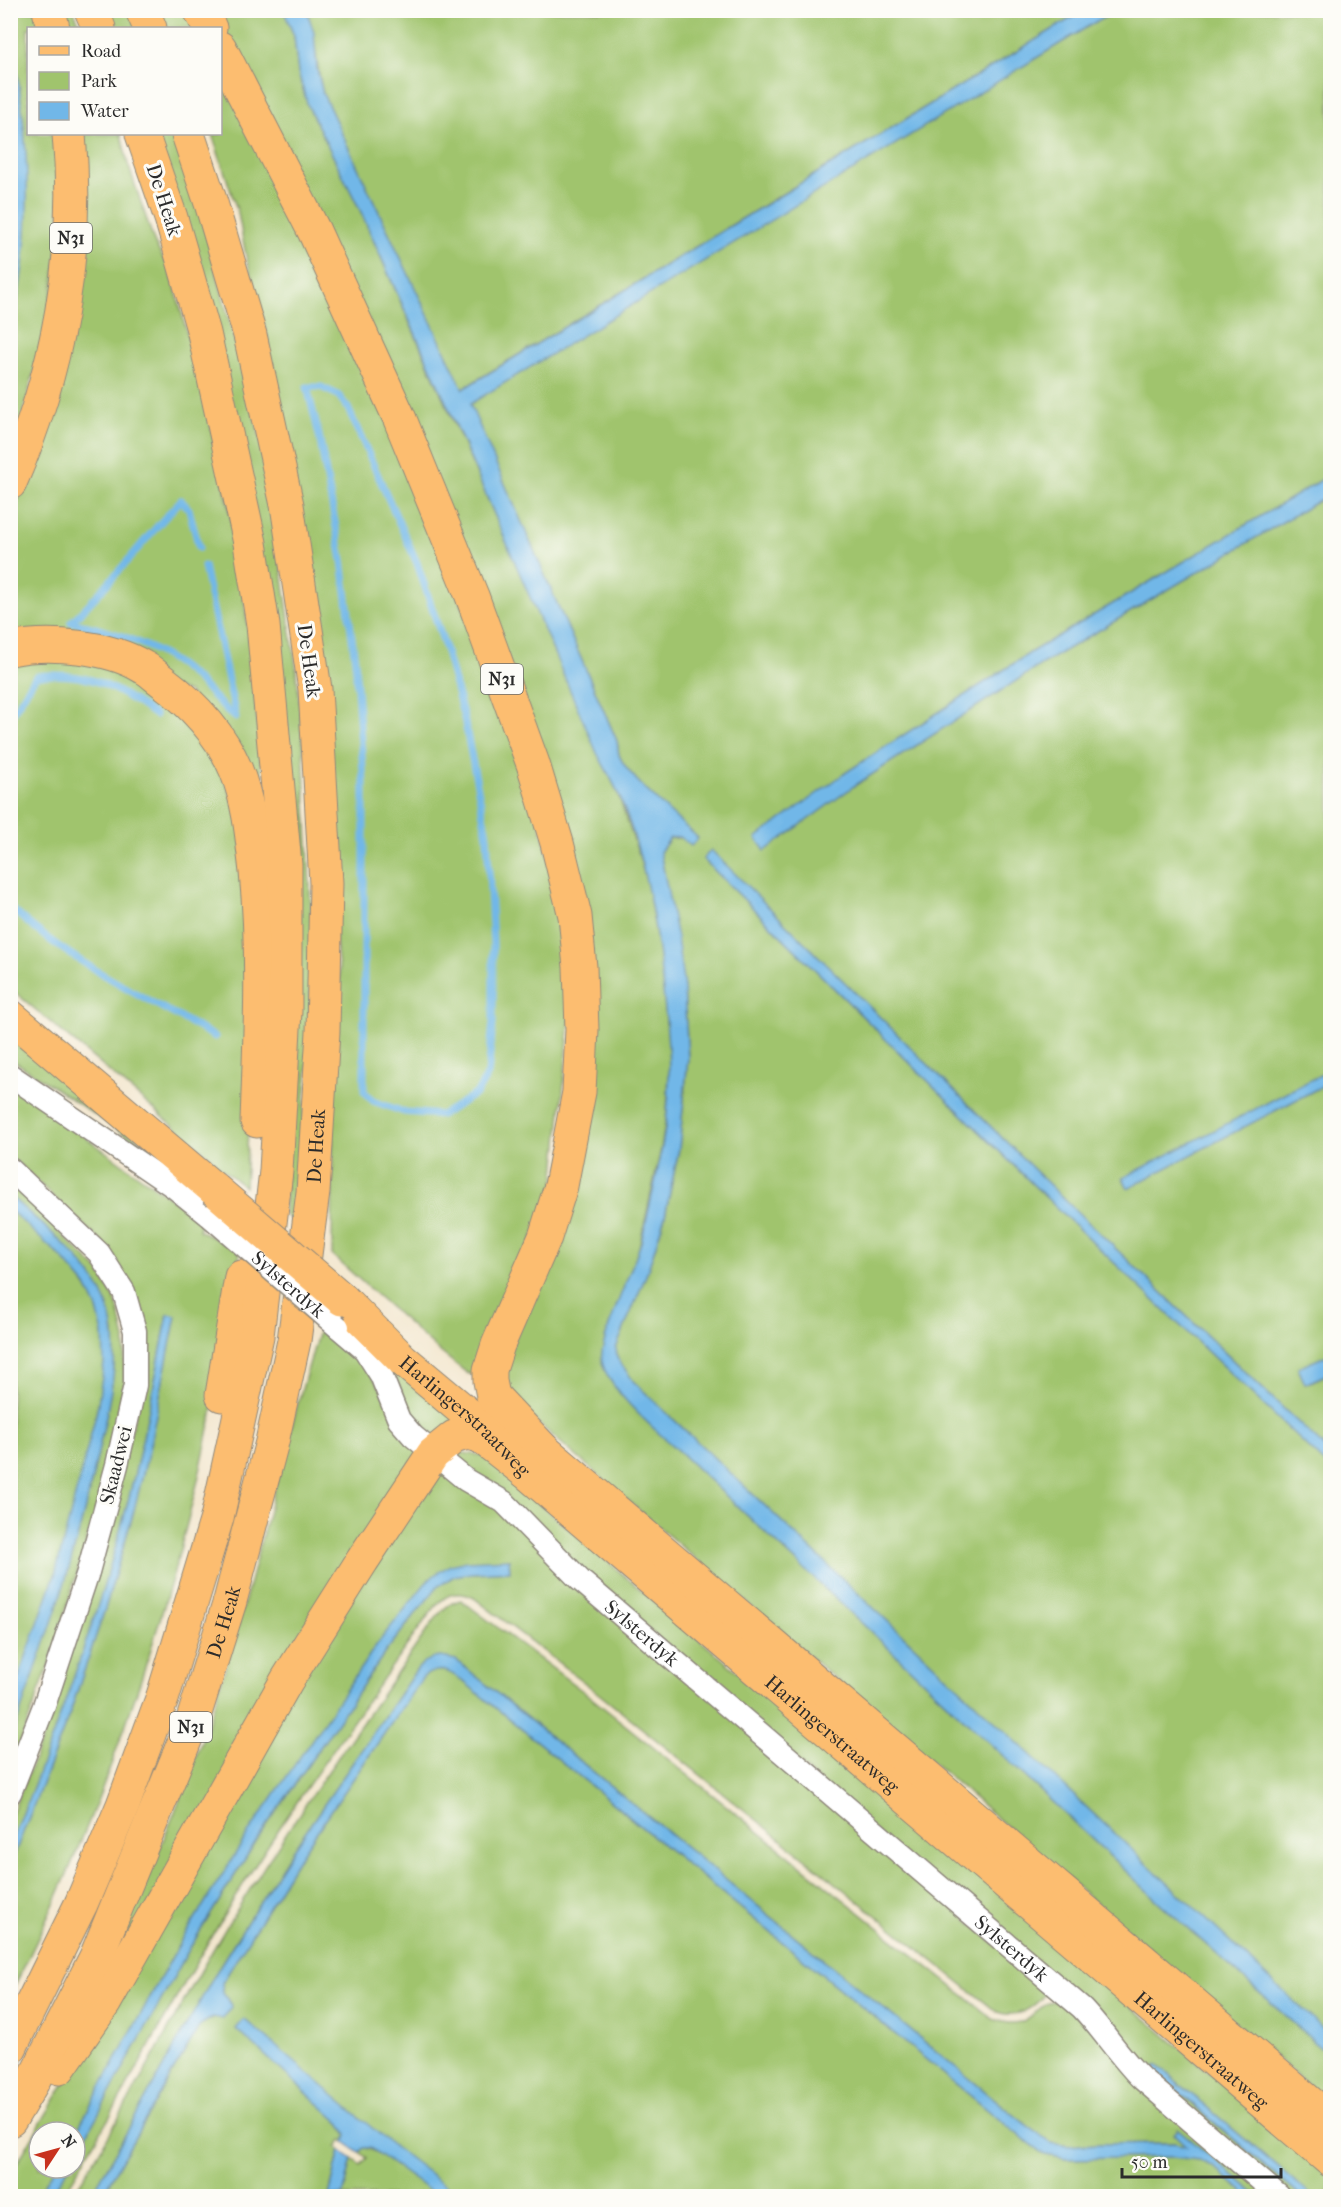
<svg xmlns="http://www.w3.org/2000/svg" width="1341" height="2207" viewBox="0 0 1341 2207" font-family="'IM FELL French Canon',serif">
<style>
.green{fill:#a0c46d;stroke:#66784c;stroke-width:1.5}
.water{fill:#71b7e8;stroke:#4e718a;stroke-width:1.5}
.lines{fill:none;stroke-linecap:round;stroke-linejoin:round}
.stream{stroke:#71b7e8;stroke-width:7}
.street-casing{stroke:#8f887c;stroke-width:25}
.primary-casing{stroke:#8f887c;stroke-width:35}
.highway-casing{stroke:#8f887c;stroke-width:35}
.street{stroke:#fff;stroke-width:22}
.primary{stroke:#fcbd6f;stroke-width:33}
.highway{stroke:#fcbd6f;stroke-width:33}
.street-bridge-casing{stroke:#8f887c;stroke-width:25;stroke-linecap:butt}
.primary-bridge-casing{stroke:#8f887c;stroke-width:35;stroke-linecap:butt}
.street-bridge{stroke:#fff;stroke-width:22}
.primary-bridge{stroke:#fcbd6f;stroke-width:33}
.labels{text-anchor:middle;dominant-baseline:central;stroke-width:6;stroke-linejoin:round;paint-order:stroke}
.shield{fill:#fdfcf7;stroke:#6a6a68;stroke-width:1.5}
.shield-label{font-size:18px;font-weight:bold;fill:#2b2b2b}
.street-label{font-size:20px;fill:#2b2b2b;stroke:#fdfcf7}
</style>
<rect width="100%" height="100%" fill="#fdfcf7"/>
<filter id="ink" filterUnits="userSpaceOnUse"><feTurbulence type="fractalNoise" baseFrequency=".0167" numOctaves="2"/><feDisplacementMap in="SourceGraphic" scale="12" xChannelSelector="R" yChannelSelector="G"/><feConvolveMatrix kernelMatrix="1 2 1 2 8 2 1 2 1" color-interpolation-filters="sRGB"/></filter>
<filter id="wash" filterUnits="userSpaceOnUse"><feTurbulence type="fractalNoise" baseFrequency=".008" numOctaves="4" result="noise"/><feDisplacementMap in="SourceGraphic" scale="24" xChannelSelector="R" yChannelSelector="G"/><feGaussianBlur stdDeviation="1.35" result="paint"/><feColorMatrix in="noise" values="0 0 0 0 0 0 0 0 0 0 0 0 0 0 0 0 0 1.4 0 .05"/><feComposite in="paint" operator="in"/></filter>
<g filter="url(#wash)">
<rect width="100%" height="100%" fill="#f3e6cd"/>
<g class="green">
<path d="M284,10L294,36L298,72L308,106L360,210L618,794L639,855L648,888L660,958L670,1053L667,1112L661,1149L637,1257L605,1338L607,1375L622,1396L688,1460L1161,1904L1330,2056V2104L518,1406L505,1389L502,1375L582,1093L564,842L208,11Z"/>
<path d="M11,11H40L44,28H28V134H61L58,278L11,460L10,328L13,318L20,90L11,37Z"/>
<path d="M54,11H74L81,28H59Z"/>
<path d="M104,11H129L137,28H112Z"/>
<path d="M160,11H192L201,28H166Z"/>
<path d="M307,11H1083L462,389L323,94C316,66 316,38 307,11Z"/>
<path d="M1119,11H1330V475L1033,651L845,773L766,850L854,786L1042,664L1330,494V1070L1123,1179L1128,1188L1330,1082V1354L1298,1369L1306,1384L1330,1373V1453L1071,1206L711,851L703,859L1063,1214L1330,1468V2035C1096,1820 865,1601 634,1382L617,1358L616,1348L647,1273L665,1216L679,1149L688,1058L684,988L660,852L670,838H697C679,820 627,777 619,755C618,751 618,746 617,741L469,403L1097,21Z"/>
<path d="M221,65L341,307L526,766L575,966L554,1185L476,1376L467,1373L439,1351L332,1255L333,1125L340,977L267,336L246,256L238,213L212,134H220Z"/>
<path d="M75,134H121L128,164L155,244L169,268L175,287C195,366 217,445 232,525C253,635 259,748 268,859L189,692L11,642V495L27,457Z"/>
<path d="M153,134H176L195,191L265,456L296,667L303,747L311,909L309,1053L294,1223L285,1215L294,816Z"/>
<path d="M70,655L146,682L215,752L241,823L251,1075L245,1187L217,1165L214,1160L11,989L10,658Z"/>
<path d="M10,1031L159,1157L11,1059Z"/>
<path d="M11,1084L201,1220L199,1230L240,1252C227,1330 215,1407 197,1484C154,1660 93,1832 11,1993V1863L70,1713L105,1609L133,1514L168,1314C155,1380 143,1445 126,1510C96,1624 54,1735 11,1844L10,1818L52,1715L145,1380L105,1245L11,1157Z"/>
<path d="M11,1185L99,1271L117,1304L125,1339L124,1384L101,1493L50,1662L11,1768V1739L66,1577L88,1497L107,1412L114,1365V1332L107,1305L70,1251L11,1197Z"/>
<path d="M11,1211C42,1239 82,1268 97,1309C114,1355 97,1410 86,1456C77,1496 67,1536 55,1575C42,1617 25,1658 11,1699Z"/>
<path d="M322,1322L344,1333L424,1455L94,1996C137,1902 180,1808 212,1711C254,1583 281,1450 322,1322Z"/>
<path d="M391,1365L473,1419L435,1436C410,1418 401,1393 391,1365Z"/>
<path d="M463,1453L482,1455L1330,2175V2196H1312L1157,2065L1153,2071L1300,2196H1287L585,1574L490,1485L453,1455Z"/>
<path d="M436,1467L499,1508L1046,1989V1992C1034,2009 1017,2019 997,2012L589,1686L474,1598C446,1584 435,1607 420,1627C346,1731 271,1834 207,1944C158,2028 114,2115 62,2196H50L68,2168H75V2156L191,1946L258,1838L386,1651L437,1587L454,1576L471,1573L510,1571L509,1559L429,1579L181,1941L75,2134V2132H39V2168H55L37,2196H11L10,2175L129,1975L253,1751Z"/>
<path d="M461,1600L584,1692L993,2019C1035,2035 1033,1999 1061,2000L1272,2196H1258L1203,2151L1174,2134L1187,2146L1174,2143L1099,2144L1067,2146L1051,2143L1024,2123L456,1660L423,1663L415,1672L288,1857L221,1964L91,2196H72C123,2116 166,2031 214,1948C278,1839 353,1736 426,1632C436,1619 444,1603 461,1600Z"/>
<path d="M434,1670L452,1672L1016,2133L1046,2155L1066,2159L1173,2157L1199,2160L1215,2168L1248,2196H459L236,2029L333,2116L341,2124L347,2135L345,2142L342,2140L337,2147L340,2150L329,2196H101L200,2025L232,2007L223,1993L222,1983L296,1862L423,1677Z"/>
<path d="M363,2148C379,2148 422,2185 437,2196H343L352,2159L361,2165L367,2158L359,2152Z"/>
</g>
<g class="water">
<path d="M284,11H307L314,33L317,69L323,94L463,389L1083,11H1119L1097,21L470,404L617,741C618,746 618,751 619,755C627,777 679,820 698,838L691,846L680,837L670,838L660,852L677,938L684,988L688,1058L679,1149L665,1216L647,1273L616,1348L617,1358L634,1382C865,1601 1098,1819 1330,2035V2056L1161,1904L688,1460C664,1437 609,1393 602,1362C597,1344 634,1266 641,1242C651,1200 662,1156 667,1113C671,1075 668,1038 664,1000C657,930 646,858 618,793C612,780 604,766 597,753L449,409L360,210L308,106L298,72L294,36Z"/>
<path d="M11,37C29,133 36,233 11,328Z"/>
<path d="M1330,475V494L1042,664L854,786L765,851L756,838L845,773L1033,651Z"/>
<path d="M711,850L1071,1206L1330,1453V1468L1063,1214L703,859Z"/>
<path d="M1330,1070V1082L1128,1188L1123,1178Z"/>
<path d="M11,1197C45,1228 89,1259 107,1304C124,1349 109,1403 99,1448C90,1491 79,1533 67,1575C51,1631 29,1685 11,1739V1699L55,1575L97,1410L104,1364L103,1333L97,1309L86,1286L63,1259L11,1211Z"/>
<path d="M168,1314L176,1316L149,1450L133,1514L105,1609L70,1713L11,1863V1844C54,1735 96,1623 126,1509C143,1445 155,1379 168,1314Z"/>
<path d="M1330,1354V1373L1305,1384L1298,1368Z"/>
<path d="M509,1559L510,1571L471,1573L454,1576L437,1587L386,1651L258,1838L191,1946L75,2156V2134L181,1941L249,1832L377,1644L429,1579L450,1565L467,1561Z"/>
<path d="M441,1657L456,1660L477,1677L1024,2123L1051,2143L1067,2146L1099,2144L1174,2143L1186,2146L1174,2134L1178,2129L1258,2196H1248L1215,2168L1199,2160L1173,2157L1066,2159L1046,2155L1016,2133L469,1686C454,1674 442,1663 423,1677L296,1862L222,1983L223,1993L232,2007L223,2019L213,2017L200,2025L101,2196H91L221,1964L288,1857L415,1672C423,1662 429,1658 441,1657Z"/>
<path d="M244,2019L391,2144L459,2196H437L370,2148H363L359,2152L345,2142L347,2135L341,2124L236,2029Z"/>
<path d="M1157,2065L1312,2196H1300L1153,2070Z"/>
<path d="M340,2150L352,2159L343,2196H329Z"/>
<path d="M55,2168H68L50,2196H37Z"/>
</g>
<g class="lines">
<g class="stream">
<path d="M307,387H321L338,395L348,408L417,563L443,641L464,718L487,835L493,944V1023L488,1074L477,1093L442,1115L404,1112L373,1101L364,1091V783L355,661L342,560L319,435Z"/>
<path d="M71,622C115,632 158,645 193,676C208,689 220,706 236,718L204,566"/>
<path d="M71,622C111,584 143,540 181,500L189,509L199,548"/>
<path d="M10,717L36,676C88,671 114,686 155,715"/>
<path d="M10,907C65,960 149,999 215,1037"/>
</g>
</g>
</g>
<g filter="url(#ink)">
<g class="lines">
<g class="street-casing">
<g id="street">
<path d="M10,1075L174,1187L210,1216"/>
<path d="M10,1169L99,1253L124,1292L135,1331V1385L117,1465L88,1572L44,1706L10,1793"/>
<path id="s1" d="M338,1327L365,1350L381,1375L399,1420L413,1436L466,1480L504,1502L580,1580L1082,2008C1103,2030 1119,2056 1141,2078L1279,2196"/>
</g>
</g>
<g class="primary-casing">
<g id="primary">
<path d="M10,1016L214,1189"/>
<path id="s2" d="M342,1299L403,1360L482,1426L526,1472L1330,2160"/>
<path d="M522,1434L544,1450L1330,2120"/>
</g>
</g>
<g class="highway-casing">
<g id="highway">
<path d="M49,10L53,28"/>
<path d="M91,10L99,28"/>
<path d="M142,10L150,28"/>
<path d="M200,10L210,28"/>
<path d="M220,48L314,231L399,417L472,596L533,764L557,843L575,916L580,967L582,1030L579,1092L561,1186L545,1237L498,1345L490,1370V1381L493,1396L544,1450"/>
<path d="M10,483C58,373 80,253 69,134"/>
<path d="M10,649C49,641 109,646 143,667C150,670 155,676 161,680C193,704 220,732 236,770C249,802 252,837 256,872C264,955 260,1038 257,1121"/>
<path d="M222,1395L241,1277"/>
<path d="M10,2048L81,1904L123,1805L163,1696L184,1627L217,1518L257,1336L276,1171L285,1011V865L263,625L250,543L204,333L171,218L142,134"/>
<path d="M59,2068L105,2002L287,1680L362,1561L433,1454L454,1437L467,1433L480,1436L526,1472"/>
<path id="s3" d="M10,2120L32,2083L96,1957L192,1723L230,1601L272,1442L294,1341L313,1192L323,1032L326,883L315,689L287,505L250,335L211,203L188,134"/>
</g>
</g>
<use href="#street" class="street"/>
<use href="#primary" class="primary"/>
<use href="#highway" class="highway"/>
<g class="street-bridge-casing">
<g id="street-bridge">
<path id="s4" d="M210,1216L338,1327"/>
</g>
</g>
<g class="primary-bridge-casing">
<path id="primary-bridge" d="M214,1189L342,1299"/>
</g>
<use href="#street-bridge" class="street-bridge"/>
<use href="#primary-bridge" class="primary-bridge"/>
</g>
</g>
<g class="labels">
<g class="shield">
<rect x="50" y="223" width="42" height="30" rx="4.5"/>
<rect x="481" y="664" width="42" height="30" rx="4.5"/>
<rect x="170" y="1712" width="42" height="30" rx="4.5"/>
</g>
<g class="shield-label">
<text x="71" y="238">N31</text>
<text x="502" y="679">N31</text>
<text x="191" y="1727">N31</text>
</g>
<g class="street-label">
<text transform="translate(164 200) rotate(72)">De Heak</text>
<text transform="translate(309 661) rotate(82)">De Heak</text>
<text stroke="none"><textPath href="#s3" startOffset="1029">De Heak</textPath></text>
<text stroke="none"><textPath href="#s4" startOffset="104">Sylsterdyk</textPath></text>
<text stroke="none"><textPath href="#s2" startOffset="170">Harlingerstraatweg</textPath></text>
<text transform="translate(116 1465) rotate(-76)">Skaadwei</text>
<text stroke="none"><textPath href="#s3" startOffset="543">De Heak</textPath></text>
<text stroke="none"><textPath href="#s1" startOffset="438">Sylsterdyk</textPath></text>
<text stroke="none"><textPath href="#s2" startOffset="656">Harlingerstraatweg</textPath></text>
<text stroke="none"><textPath href="#s1" startOffset="924">Sylsterdyk</textPath></text>
<text stroke="none"><textPath href="#s2" startOffset="1142">Harlingerstraatweg</textPath></text>
</g>
</g>
<rect width="1341" height="2207" fill="none" stroke="#fdfcf7" stroke-width="36"/>
<rect x="27" y="27" width="195" height="108" fill="#fdfcf7" stroke="#a9a8a5" stroke-width="1.5"/>
<rect x="39" y="46" width="30" height="9" fill="#fcbd6f" stroke="#a9a8a5" stroke-width="1.5"/>
<text x="81" y="57" font-size="18" fill="#2b2b2b">Road</text>
<rect x="39" y="72" width="30" height="18" fill="#a0c46d" stroke="#a9a8a5" stroke-width="1.5"/>
<text x="81" y="87" font-size="18" fill="#2b2b2b">Park</text>
<rect x="39" y="102" width="30" height="18" fill="#71b7e8" stroke="#a9a8a5" stroke-width="1.5"/>
<text x="81" y="117" font-size="18" fill="#2b2b2b">Water</text>
<g transform="translate(57 2150) rotate(54)"><circle r="28" fill="#fdfcf7" stroke="#a9a8a5" stroke-width="1.5"/>
<path d="M0-4.5L10 22L0 15L-10 22Z" fill="#c8321e"/>
<text y="-9" font-size="16" font-weight="bold" text-anchor="middle" fill="#2b2b2b">N</text>
</g>
<path d="M1122 2168v9h159v-9" fill="none" stroke="#2b2b2b" stroke-width="3"/>
<text x="1131" y="2168" font-size="18" fill="#2b2b2b" stroke="#fdfcf7" stroke-width="4.5" paint-order="stroke">50 m</text>
</svg>
